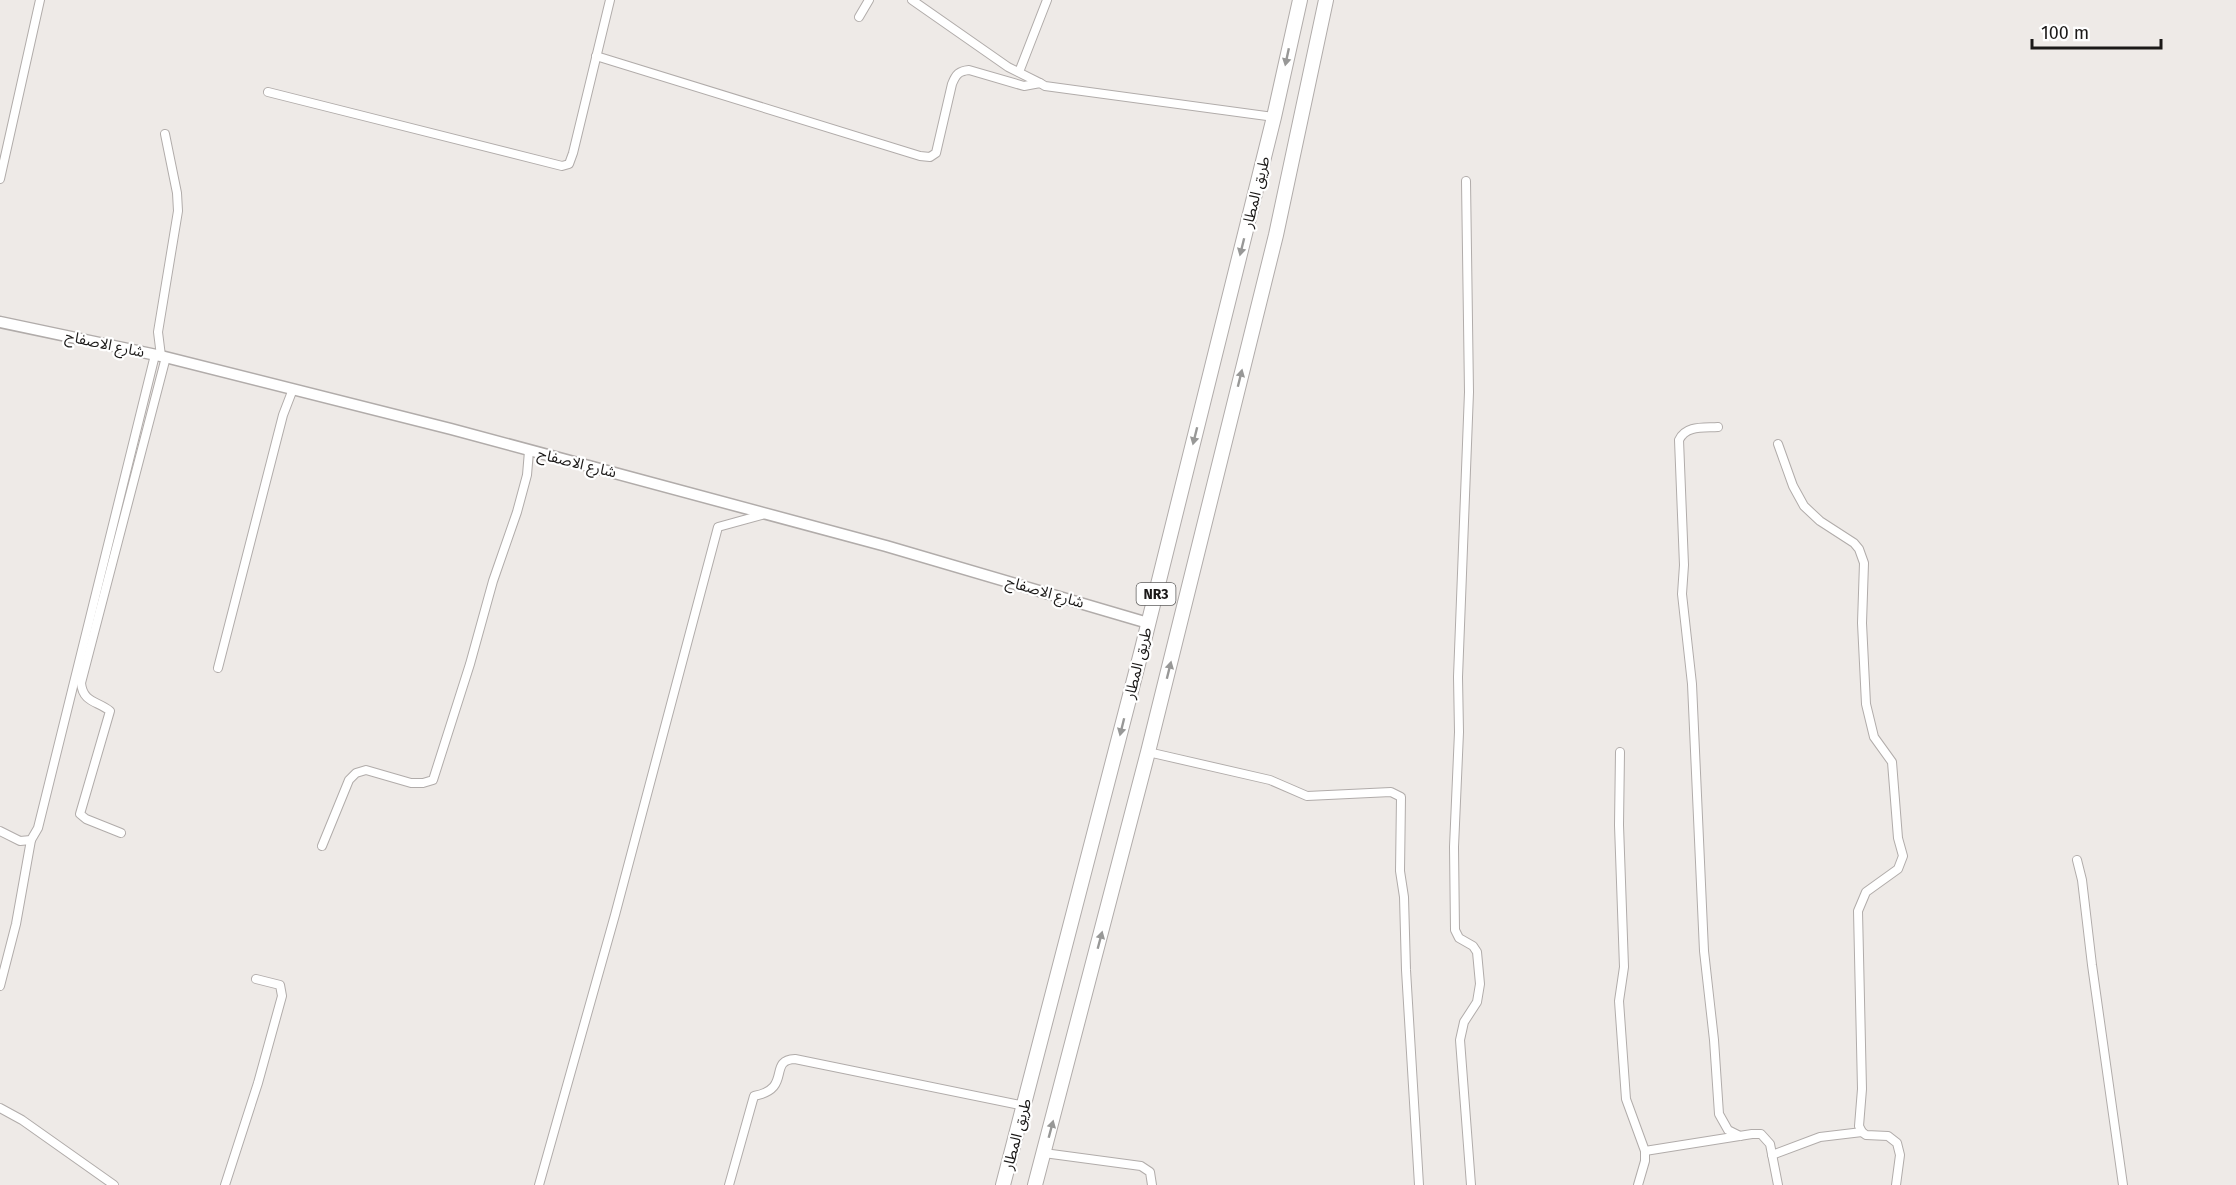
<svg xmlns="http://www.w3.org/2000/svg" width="2236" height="1185" viewBox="0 0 2236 1185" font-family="'Fira Sans','Noto Sans Arabic',sans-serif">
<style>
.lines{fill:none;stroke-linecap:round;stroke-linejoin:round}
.street-casing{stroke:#b1acaa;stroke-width:10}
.secondary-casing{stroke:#b1acaa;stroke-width:13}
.highway-casing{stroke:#b1acaa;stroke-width:16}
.street{stroke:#fff;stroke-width:8}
.secondary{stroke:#fff;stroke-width:10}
.highway{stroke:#fff;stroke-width:14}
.oneway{fill:#989897}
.labels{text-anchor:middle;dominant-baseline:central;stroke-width:4.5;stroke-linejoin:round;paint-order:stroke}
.shield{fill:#fff;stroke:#5f5e5d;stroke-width:1.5}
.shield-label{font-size:14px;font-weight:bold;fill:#1b1918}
.street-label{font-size:15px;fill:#1b1918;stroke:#fff}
</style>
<rect width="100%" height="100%" fill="#eeeae7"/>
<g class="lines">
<g class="street-casing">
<g id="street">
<path d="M912,0L1008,67L1040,83"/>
<path d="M859,17L869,0"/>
<path d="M596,56L920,156L930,157L936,153L952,84C956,74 959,71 969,70L1024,86L1040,83L1045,86L1274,117"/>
<path d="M1019,72L1047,0"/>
<path d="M268,92L562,166L569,164L573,153L610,0"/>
<path d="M0,179L40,0"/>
<path d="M1466,181L1469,392L1458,677L1459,732L1454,847L1455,930L1459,938L1473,946L1477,952L1480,984L1477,1002L1464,1022L1460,1040L1471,1185"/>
<path d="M161,356L158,332L178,211L177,193L165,134"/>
<path d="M1718,427C1704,428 1686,425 1679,440L1684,565L1682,594L1692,684L1704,951L1714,1040L1719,1114L1728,1130L1740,1136"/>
<path d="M1778,444L1793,486L1804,506L1820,521L1854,543L1859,549L1864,563L1862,623L1866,704L1874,737L1892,762L1898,838L1903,856L1898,869L1866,892L1858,911L1862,1089L1859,1126L1862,1132L1866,1135L1888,1136L1897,1143L1900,1155L1896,1185"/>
<path d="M218,668L283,415L293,389"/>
<path d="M1148,752L1270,780L1307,796L1391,792L1401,797L1400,871L1404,897L1406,970L1419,1185"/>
<path d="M1620,752L1619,825L1624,967L1619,1001L1626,1099L1645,1151V1161L1638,1185"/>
<path d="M0,831L20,841L31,840L38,828L155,355"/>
<path d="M121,833L86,819L80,814L110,711C98,701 83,703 81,683L166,357"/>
<path d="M322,846L349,780L356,773L366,770L411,783H423L433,780L470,664L493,581L517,512L527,475L529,451"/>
<path d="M2077,860L2082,880L2092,965L2123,1185"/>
<path d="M0,986L16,924L31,840"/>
<path d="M0,1108L22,1120L114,1185"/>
<path d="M1645,1151L1752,1134H1761L1770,1144L1778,1185"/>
<path d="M1044,1153L1141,1166L1150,1172L1152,1185"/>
<path d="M1772,1155L1820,1137L1862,1132"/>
<path d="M225,1185L258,1083L282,996L280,985L256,979"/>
<path d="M539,1185L615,915L718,527L765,514"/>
<path d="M729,1185L754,1096C793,1089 767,1060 795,1059L1025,1106"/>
</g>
</g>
<g class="secondary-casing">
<path id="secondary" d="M0,322L161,356L451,429L886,546L1148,623"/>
</g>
<g class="highway-casing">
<g id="highway">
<path d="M1003,1185L1142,649L1274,117L1300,0"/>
<path d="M1035,1185L1148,752L1276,235L1326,0"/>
</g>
</g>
<use href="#street" class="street"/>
<use href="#secondary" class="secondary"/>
<use href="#highway" class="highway"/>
</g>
<defs><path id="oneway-solid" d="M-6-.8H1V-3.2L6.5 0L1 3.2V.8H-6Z" transform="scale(1.5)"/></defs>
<g class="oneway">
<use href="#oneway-solid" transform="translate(1287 57) rotate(102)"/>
<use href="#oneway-solid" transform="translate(1242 247) rotate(104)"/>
<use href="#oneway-solid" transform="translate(1240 378) rotate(-76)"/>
<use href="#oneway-solid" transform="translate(1195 436) rotate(104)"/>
<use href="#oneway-solid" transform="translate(1169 670) rotate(-76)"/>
<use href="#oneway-solid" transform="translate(1122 727) rotate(104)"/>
<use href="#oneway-solid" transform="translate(1100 940) rotate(-75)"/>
<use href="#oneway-solid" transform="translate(1051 1129) rotate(-75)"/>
</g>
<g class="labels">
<rect class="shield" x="1136.5" y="583" width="39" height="22" rx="4.5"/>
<g class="shield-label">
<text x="1156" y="594">NR3</text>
</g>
<g class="street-label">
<text transform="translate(1256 192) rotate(-76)">طريق المطار</text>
<text transform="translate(105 344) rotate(12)">شارع الاصفاح</text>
<text transform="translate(577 463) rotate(14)">شارع الاصفاح</text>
<text transform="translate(1045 592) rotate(16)">شارع الاصفاح</text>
<text transform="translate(1138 663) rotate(-76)">طريق المطار</text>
<text transform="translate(1017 1134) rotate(-75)">طريق المطار</text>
</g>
</g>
<path d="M2032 39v9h129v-9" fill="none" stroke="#1b1918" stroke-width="3"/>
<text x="2041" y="39" font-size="18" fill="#1b1918" stroke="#ffffff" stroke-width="4.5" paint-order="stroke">100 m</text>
</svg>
